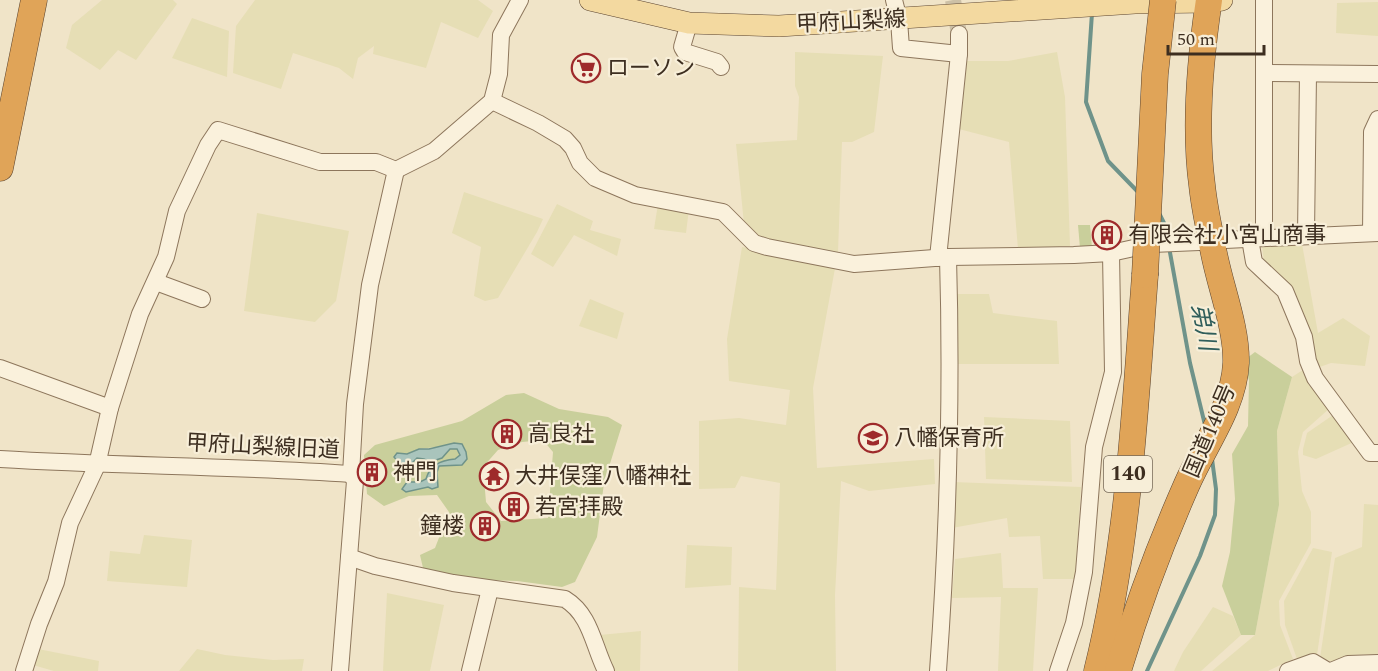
<svg xmlns="http://www.w3.org/2000/svg" width="1378" height="671" viewBox="0 0 1378 671" font-family="Spectral,'Noto Sans JP',serif">
<style>
.farmland{fill:#e6deb5}
.green{fill:#c9cf9b;fill-rule:evenodd}
.water{fill:#a9c4bc;stroke:#6f938a;stroke-width:1.5}
.lines{fill:none;stroke-linecap:round;stroke-linejoin:round}
.stream{stroke:#6f938a;stroke-width:4}
.minor-tunnel{stroke:#ccc0a6;stroke-width:16;stroke-dasharray:16 8;stroke-linecap:butt}
.minor-casing{stroke:#8d765c;stroke-width:18}
.major-casing{stroke:#5b4430;stroke-width:22}
.highway-casing{stroke:#5b4430;stroke-width:27}
.minor{stroke:#faf1dc;stroke-width:16}
.major{stroke:#f3d9a0;stroke-width:21}
.highway{stroke:#e0a458;stroke-width:26}
.highway-bridge-casing{stroke:#5b4430;stroke-width:27;stroke-linecap:butt}
.highway-bridge{stroke:#e0a458;stroke-width:26}
.labels{text-anchor:middle;dominant-baseline:central;stroke-width:4.5;stroke-linejoin:round;paint-order:stroke}
.shield{fill:#f7eed8;stroke:#756857;stroke-width:1.5}
.shield-label{font-size:21px;font-weight:bold;fill:#3d2e20}
.street-label{font-size:22px;fill:#3d2e20;stroke:#f7eed8}
.poi-label{font-size:22px;fill:#3d2e20;stroke:#f7eed8;text-anchor:start}
.water-label{font-size:24px;font-style:italic;fill:#2f5d5a;stroke:#f7eed8}
</style>
<rect width="100%" height="100%" fill="#f0e4c8"/>
<g class="farmland">
<path d="M102,0H173L177,4L136,60L118,50L100,70L66,48L72,25Z"/>
<path d="M255,0H478L493,11L478,38L441,22L426,68L373,54L374,46L358,58L353,79L339,68L293,53L281,89L233,73L236,26Z"/>
<path d="M1378,2V36L1336,33L1337,3Z"/>
<path d="M192,18L229,31L227,77L172,58Z"/>
<path d="M795,52L883,56L874,132L852,142H842L838,252L760,239L744,224L736,144L797,140L799,97L795,86Z"/>
<path d="M1057,52L1065,97L1070,246L1018,249L1009,142L955,128L963,61H1008Z"/>
<path d="M464,192L543,219L537,232L498,298L485,301L474,296L481,247L452,233Z"/>
<path d="M557,204L593,221L590,230L621,239L617,256L574,235L553,267L531,254Z"/>
<path d="M658,204L689,209L686,233L654,229Z"/>
<path d="M257,213L349,231L336,301L315,322L244,311Z"/>
<path d="M1302,244L1318,333L1343,318L1370,336L1365,366L1331,363L1314,369L1305,333L1265,270L1262,246Z"/>
<path d="M742,247L836,263L813,388L817,468L934,459L935,484L869,491L841,481L835,595L836,671H738L739,587L776,590L780,483L741,476L735,488L699,489V421L739,418L786,425L790,390L729,381L727,339Z"/>
<path d="M955,294H989L993,313L1057,321L1059,364H957Z"/>
<path d="M590,299L624,313L617,339L579,326Z"/>
<path d="M1306,368L1330,408L1303,432L1298,452L1302,491L1311,512V543L1279,601L1280,625L1293,659L1268,671H1212L1255,635L1279,505L1277,431L1292,377Z"/>
<path d="M1336,413L1356,441L1316,459L1303,455V449L1307,433Z"/>
<path d="M984,417L1070,421L1072,482L986,479Z"/>
<path d="M953,482L1081,487L1075,579H1043L1040,536L1009,537L1007,518L952,528Z"/>
<path d="M1364,504L1378,505V654L1349,655L1335,662L1320,658L1335,558L1362,547Z"/>
<path d="M144,535L192,540L187,587L107,581L110,551L140,554Z"/>
<path d="M687,545L732,547L731,585L685,588Z"/>
<path d="M1313,548L1332,552L1317,655L1297,659L1285,625L1284,601Z"/>
<path d="M1001,553L1003,588H1038L1033,671H998L1001,597L952,598L955,559Z"/>
<path d="M387,593L444,605L430,671H383Z"/>
<path d="M1213,607L1233,616L1241,635L1201,671H1174L1183,652Z"/>
<path d="M641,631L640,671H613L600,635Z"/>
<path d="M38,649L99,661L98,671H54L33,665Z"/>
<path d="M197,649L225,655L273,660L304,659L302,671H179Z"/>
</g>
<g class="green">
<path d="M1078,225H1090L1092,248H1080Z"/>
<path d="M1255,352L1292,377L1277,431L1279,505L1255,635H1241L1222,586L1230,552L1235,499L1232,454L1248,426L1249,380L1243,361Z"/>
<path d="M524,393L559,409L608,417L622,425L604,483L597,537L575,582L562,587L517,581L476,580L423,568L420,555L435,548L449,512L437,495L409,496L384,506L367,494L364,455L375,445L462,421L506,395ZM543,440L553,452L548,518L501,521L486,502L483,467L498,450L522,442ZM462,444V465H439L437,472L438,480L432,489L428,487L406,492L427,479C429,466 444,460 456,459L460,455L457,449H449L424,459L398,453L407,454L419,449Z"/>
</g>
<path class="water" d="M454,443L462,444L466,452L467,459L462,465L439,466L437,472L438,487L432,489L428,487L406,492L402,489L407,482H420L426,479C430,464 442,460 455,459L460,455L457,449H450L442,458L430,462L424,459L417,458L410,465L399,463L394,457L397,453L407,454L419,449H429Z"/>
<g class="lines">
<g class="stream">
<path d="M1092,13L1086,102L1108,161L1139,193"/>
<path d="M1159,213L1164,223L1167,240"/>
<path d="M1169,247L1190,363L1205,425"/>
<path d="M1147,671L1200,556L1215,515L1216,489L1212,459"/>
</g>
<path class="minor-tunnel" d="M953,0L959,34"/>
<g class="minor-casing">
<g id="minor">
<path d="M894,0L899,20L901,48L959,54"/>
<path d="M689,23L682,47L685,52L717,62L721,67"/>
<path d="M1265,73L1378,74"/>
<path d="M492,101L538,123L565,139L573,148L580,163L595,178L635,195L723,212L754,243L767,247L854,264L948,257L1074,255L1111,253L1152,244L1199,242"/>
<path d="M1371,233L1372,132L1378,119"/>
<path d="M1306,235L1308,74"/>
<path d="M1264,237V0"/>
<path d="M1250,239L1254,262L1285,291L1304,337L1308,361L1315,378L1370,453H1378"/>
<path d="M1225,240L1378,233"/>
<path d="M938,258L959,54V34"/>
<path d="M156,282L202,299"/>
<path d="M0,368L110,408"/>
<path d="M0,459C117,466 234,466 351,474"/>
<path d="M351,474L355,404L370,285L396,170"/>
<path d="M349,557L375,566L453,583L565,599C591,615 593,645 606,671"/>
<path d="M24,671L39,624L56,582L70,523L97,465L110,408L140,314L166,257L177,211L208,145L218,130L320,162H376L396,170L434,151L492,101L499,74L501,35L520,0"/>
<path d="M340,671L355,481L351,474"/>
<path d="M470,671L490,589"/>
<path d="M938,671C948,533 952,395 948,257"/>
<path d="M1058,671L1074,623L1084,572L1094,447L1113,372L1111,253"/>
<path d="M1288,671L1313,662L1328,671"/>
<path d="M1331,671L1348,664L1378,663"/>
</g>
</g>
<g class="major-casing">
<path id="major" d="M590,0L689,23L779,26L1135,3L1208,2L1222,0"/>
</g>
<g class="highway-casing">
<g id="highway">
<path d="M0,168L34,0"/>
<path d="M1097,671C1129,542 1135,408 1145,275"/>
<path d="M1118,671C1137,607 1160,545 1187,484C1204,445 1234,407 1236,363C1237,325 1218,282 1212,243C1208,224 1204,205 1202,185C1194,125 1200,60 1209,0"/>
</g>
</g>
<use href="#minor" class="minor"/>
<use href="#major" class="major"/>
<use href="#highway" class="highway"/>
<g class="highway-bridge-casing">
<path id="highway-bridge" d="M1145,275L1155,74L1163,0"/>
</g>
<use href="#highway-bridge" class="highway-bridge"/>
</g>
<defs>
<g id="supermarket-ring" transform="scale(1.5)"><circle r="9.5" fill="#f7eed8" stroke="#9e2a2b" stroke-width="1.5"/><path d="M-6-5.5h2.5l.6 2H6L4.5 2H-2.5L-4.4-4H-6ZM-1.5 3.2a1.3 1.3 0 1 0 .1 0ZM3 3.2a1.3 1.3 0 1 0 .1 0Z" fill="#9e2a2b"/></g>
<g id="building-ring" transform="scale(1.5)"><circle r="9.5" fill="#f7eed8" stroke="#9e2a2b" stroke-width="1.5"/><path d="M-4-6H4V6H1V3H-1V6H-4ZM-2.5-4.3h1.7v1.8h-1.7ZM.8-4.3h1.7v1.8H.8ZM-2.5-1h1.7V.8h-1.7ZM.8-1h1.7V.8H.8Z" fill="#9e2a2b"/></g>
<g id="school-ring" transform="scale(1.5)"><circle r="9.5" fill="#f7eed8" stroke="#9e2a2b" stroke-width="1.5"/><path d="M0-5L7-2L0 1L-7-2ZM-4 1L0 2.5L4 1V4Q0 6-4 4Z" fill="#9e2a2b"/></g>
<g id="temple-ring" transform="scale(1.5)"><circle r="9.5" fill="#f7eed8" stroke="#9e2a2b" stroke-width="1.5"/><path d="M0-6L5-2H3V0L6.5 2.5H4V6H1.5V3h-3V6H-4V2.5H-6.5L-3 0V-2H-5Z" fill="#9e2a2b"/></g>
</defs>
<g fill-rule="evenodd">
<use href="#supermarket-ring" x="586" y="68"/>
<use href="#building-ring" x="1107" y="235"/>
<use href="#building-ring" x="507" y="434"/>
<use href="#school-ring" x="873" y="438"/>
<use href="#building-ring" x="372" y="472"/>
<use href="#temple-ring" x="494" y="476"/>
<use href="#building-ring" x="514" y="507"/>
<use href="#building-ring" x="485" y="526"/>
</g>
<g class="labels">
<rect class="shield" x="1104" y="456" width="48" height="36" rx="4.5"/>
<g class="shield-label">
<text x="1128" y="474">140</text>
</g>
<g class="street-label">
<text transform="translate(851 22) rotate(-3)">甲府山梨線</text>
<text transform="translate(1210 431) rotate(-67)">国道140号</text>
<text transform="translate(263 447) rotate(3)">甲府山梨線旧道</text>
</g>
<g class="poi-label">
<text x="607" y="68">ローソン</text>
<text x="1128" y="235">有限会社小宮山商事</text>
<text x="528" y="434">高良社</text>
<text x="894" y="438">八幡保育所</text>
<text x="393" y="472">神門</text>
<text x="515" y="476">大井俣窪八幡神社</text>
<text x="535" y="507">若宮拝殿</text>
<text x="464" y="526" text-anchor="end">鐘楼</text>
</g>
<g class="water-label">
<text transform="translate(1203 327) rotate(79)">弟川</text>
</g>
</g>
<path d="M1168 45v9h96v-9" fill="none" stroke="#3d2e20" stroke-width="3"/>
<text x="1177" y="45" font-size="18" fill="#3d2e20" stroke="#f7eed8" stroke-width="4.5" paint-order="stroke">50 m</text>
</svg>
